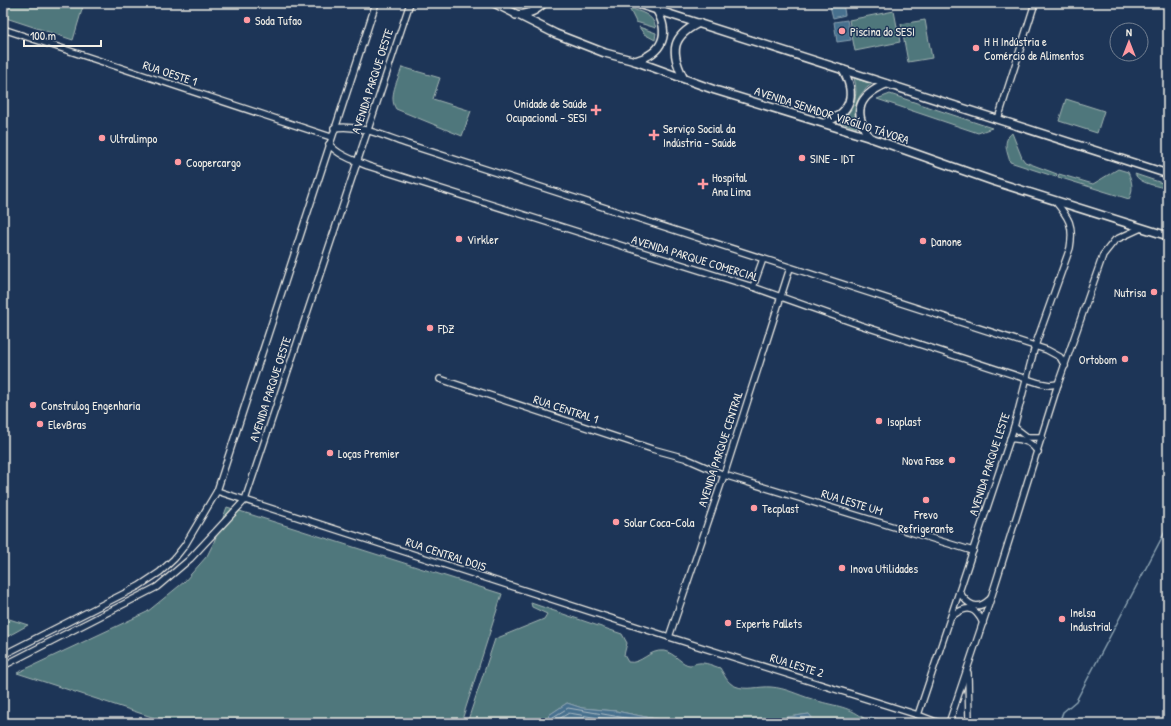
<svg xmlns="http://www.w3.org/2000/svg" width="1171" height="726" viewBox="0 0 1171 726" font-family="'Patrick Hand',sans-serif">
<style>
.green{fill:#4f777b;stroke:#a2b4b2}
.water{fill:#466f8e;stroke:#8ca3b2}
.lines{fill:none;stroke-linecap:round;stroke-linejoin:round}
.shore{stroke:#aebdc4;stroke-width:1}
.stream{stroke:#8ca3b2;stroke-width:1.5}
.minor-casing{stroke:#f4f1e8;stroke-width:8}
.major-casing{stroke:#f4f1e8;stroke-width:10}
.minor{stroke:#1d3557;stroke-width:5.5}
.major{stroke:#1d3557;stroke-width:7}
.poi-dot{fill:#ff9aa2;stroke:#1d3557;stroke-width:1.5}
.labels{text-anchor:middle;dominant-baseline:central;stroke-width:3;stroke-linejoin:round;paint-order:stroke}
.poi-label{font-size:12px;fill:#f4f1e8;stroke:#1d3557;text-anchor:start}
.street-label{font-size:12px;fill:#f4f1e8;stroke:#1d3557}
</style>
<rect width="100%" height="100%" fill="#1d3557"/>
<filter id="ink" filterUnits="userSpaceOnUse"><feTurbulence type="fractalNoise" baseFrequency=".025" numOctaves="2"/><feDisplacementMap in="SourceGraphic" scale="8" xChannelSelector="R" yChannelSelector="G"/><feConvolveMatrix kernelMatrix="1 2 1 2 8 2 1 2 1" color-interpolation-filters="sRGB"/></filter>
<g filter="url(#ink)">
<g class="green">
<path d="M3,3H84L73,40L3,17Z"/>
<path d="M629,8C641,12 653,14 656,28L636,22Z"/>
<path d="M894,11L900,42L855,51L849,20Z"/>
<path d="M925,20L932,58L908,62L901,24Z"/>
<path d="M639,27L656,33L655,40L644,34Z"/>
<path d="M402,67L440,78L433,99L471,111L462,136L396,109C388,97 398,80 402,67Z"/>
<path d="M854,78L872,84C856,95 852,109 857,128L839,122C854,112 859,95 854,78Z"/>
<path d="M890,94L992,128L978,133L877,99Z"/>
<path d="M1066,99L1104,111L1097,133L1059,121Z"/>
<path d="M1012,133L1022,158L1025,162L1057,174L1056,177L1010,162C1007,151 1002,141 1012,133Z"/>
<path d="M1118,169L1128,172C1132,181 1134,190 1129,199L1058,177L1059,174L1093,184Z"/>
<path d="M1135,174L1168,185V189C1159,186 1139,184 1135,174Z"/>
<path d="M227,507L502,594L461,723H170L17,673L147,612L184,582L207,556L214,542Z"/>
<path d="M531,603L622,634L627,643L624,655L628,662C641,665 649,649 664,651C675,653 682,665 690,665C693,665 696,663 699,663C705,662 714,666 720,668C724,674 727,683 735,686C746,691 759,686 771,687C786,688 798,695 812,699C834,707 845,704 865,719L861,723H816L809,714L767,720L763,723H676L616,711L582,708L567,703L549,715L547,723H467L495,639L544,619L547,614L532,607Z"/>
<path d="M3,617L28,625L3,639Z"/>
</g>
<g class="water">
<path d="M843,3L845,15L833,18L830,6Z"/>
<path d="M847,20L851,40L837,42L834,22Z"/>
<path d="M567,703L582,708L616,711L676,723H547L549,715Z"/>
<path d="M809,714L816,723H763L767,720Z"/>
<path d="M871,717L890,723H861Z"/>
</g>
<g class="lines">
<g class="shore">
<path d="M551,723L553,717L568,708L655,723"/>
<path d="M556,723L557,720L569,713L628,723"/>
<path d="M773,723L807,719L811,723"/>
</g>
<path class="stream" d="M1059,723L1063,712L1076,701L1168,526"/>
<g class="minor-casing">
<g id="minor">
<path d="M3,29L331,137"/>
<path d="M998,119L1035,3"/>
<path d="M334,128C359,124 384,136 407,144L1047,350L1060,357L1065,366"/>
<path d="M329,144C339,156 354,160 368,166L753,287L860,325L1039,383L1050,385L1058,384"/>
<path d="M753,287L763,259"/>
<path d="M440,379L652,449L685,458L724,475L973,551"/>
<path d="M1014,427L1027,437H1042"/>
<path d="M1010,439C1022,438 1031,442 1038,452"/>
<path d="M217,491L669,637L918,715L939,723"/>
<path d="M960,593C968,605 977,611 989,600"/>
<path d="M952,616C967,605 975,606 983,623"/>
<path d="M669,637L724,475L790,268"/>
<path d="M3,655L139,586L160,572L174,559L185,545L217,491L376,3"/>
<path d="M3,666L157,587L190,559L245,500L410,3"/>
<path d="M968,673L969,723"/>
<path d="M918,715L1014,427L1035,346L1070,248C1074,225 1069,218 1055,201"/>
<path d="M949,723L991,598L1058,384L1103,255L1115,240L1141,228"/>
</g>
</g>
<g class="major-casing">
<g id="major">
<path d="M494,3L556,34L605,53L635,61L715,90L871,138L993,181L1168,236"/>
<path d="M635,3L1168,174"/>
<path d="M516,15C528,14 535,12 544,3"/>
<path d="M635,61C663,53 671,34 656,9"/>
<path d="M683,77C670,51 672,36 699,23"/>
<path d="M824,123C851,113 857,95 843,70"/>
<path d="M870,138C852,112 858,96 886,84"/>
</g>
</g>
<use href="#minor" class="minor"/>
<use href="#major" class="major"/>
</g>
</g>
<g class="poi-dot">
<circle cx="247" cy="20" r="4"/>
<circle cx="842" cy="31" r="4"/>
<circle cx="976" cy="48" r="4"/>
<path d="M594 104h4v4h4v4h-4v4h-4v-4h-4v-4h4z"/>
<path d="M652 129h4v4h4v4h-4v4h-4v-4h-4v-4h4z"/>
<circle cx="102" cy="138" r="4"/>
<circle cx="802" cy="158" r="4"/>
<circle cx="178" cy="162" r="4"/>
<path d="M701 178h4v4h4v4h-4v4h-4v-4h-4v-4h4z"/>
<circle cx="459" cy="239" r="4"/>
<circle cx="923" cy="241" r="4"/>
<circle cx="1154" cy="292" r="4"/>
<circle cx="430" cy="328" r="4"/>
<circle cx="1125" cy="359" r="4"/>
<circle cx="33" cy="405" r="4"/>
<circle cx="879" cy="421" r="4"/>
<circle cx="40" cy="424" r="4"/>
<circle cx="330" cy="453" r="4"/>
<circle cx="952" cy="460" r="4"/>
<circle cx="926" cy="500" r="4"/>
<circle cx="754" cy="508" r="4"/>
<circle cx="616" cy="522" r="4"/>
<circle cx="842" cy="568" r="4"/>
<circle cx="1062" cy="619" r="4"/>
<circle cx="728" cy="623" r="4"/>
</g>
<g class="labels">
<g class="poi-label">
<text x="255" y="20">Soda Tufao</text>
<text x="850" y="31">Piscina do SESI</text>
<text x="984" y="41">H H Indústria e<tspan x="984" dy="14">Comércio de Alimentos</tspan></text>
<text x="587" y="103" text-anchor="end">Unidade de Saúde<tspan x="587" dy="14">Ocupacional - SESI</tspan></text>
<text x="663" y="128">Serviço Social da<tspan x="663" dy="14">Indústria - Saúde</tspan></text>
<text x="110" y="138">Ultralimpo</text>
<text x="810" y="158">SINE - IDT</text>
<text x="186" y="162">Coopercargo</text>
<text x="712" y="177">Hospital<tspan x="712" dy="14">Ana Lima</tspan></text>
<text x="467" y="239">Virkler</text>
<text x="931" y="241">Danone</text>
<text x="1146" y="292" text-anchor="end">Nutrisa</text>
<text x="438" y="328">FDZ</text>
<text x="1117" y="359" text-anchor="end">Ortobom</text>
<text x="41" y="405">Construlog Engenharia</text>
<text x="887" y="421">Isoplast</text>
<text x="48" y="424">ElevBras</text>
<text x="338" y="453">Loças Premier</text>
<text x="944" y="460" text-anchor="end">Nova Fase</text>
<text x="762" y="508">Tecplast</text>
<text x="926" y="514" text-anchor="middle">Frevo<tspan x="926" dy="14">Refrigerante</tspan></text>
<text x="624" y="522">Solar Coca-Cola</text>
<text x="850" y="568">Inova Utilidades</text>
<text x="1070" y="612">Inelsa<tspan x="1070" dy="14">Industrial</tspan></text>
<text x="736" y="623">Experte Pallets</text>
</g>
<g class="street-label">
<text transform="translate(170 73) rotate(18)">RUA OESTE 1</text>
<text transform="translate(372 81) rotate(-72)">AVENIDA PARQUE OESTE</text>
<text transform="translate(832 115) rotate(18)">AVENIDA SENADOR VIRGÍLIO TÁVORA</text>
<text transform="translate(695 258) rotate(17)">AVENIDA PARQUE COMERCIAL</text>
<text transform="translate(270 389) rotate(-72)">AVENIDA PARQUE OESTE</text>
<text transform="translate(566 409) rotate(18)">RUA CENTRAL 1</text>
<text transform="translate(720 449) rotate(-72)">AVENIDA PARQUE CENTRAL</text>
<text transform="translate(989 464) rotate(-72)">AVENIDA PARQUE LESTE</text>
<text transform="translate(852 502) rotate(17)">RUA LESTE UM</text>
<text transform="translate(446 554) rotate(18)">RUA CENTRAL DOIS</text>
<text transform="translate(797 665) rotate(17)">RUA LESTE 2</text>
</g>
</g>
<rect width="1171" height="726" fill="none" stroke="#1d3557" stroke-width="16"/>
<rect x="8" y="8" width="1155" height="710" fill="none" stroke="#f4f1e8" stroke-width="1.5" filter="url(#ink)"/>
<g transform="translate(1129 42)"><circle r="19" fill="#1d3557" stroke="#738091"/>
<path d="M0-3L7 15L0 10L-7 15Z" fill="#ff9aa2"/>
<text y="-6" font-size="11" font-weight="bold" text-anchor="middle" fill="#f4f1e8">N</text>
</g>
<path d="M24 40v6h77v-6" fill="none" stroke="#f4f1e8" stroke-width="2"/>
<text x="30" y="40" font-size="12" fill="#f4f1e8" stroke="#1d3557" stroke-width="3" paint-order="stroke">100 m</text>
</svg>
